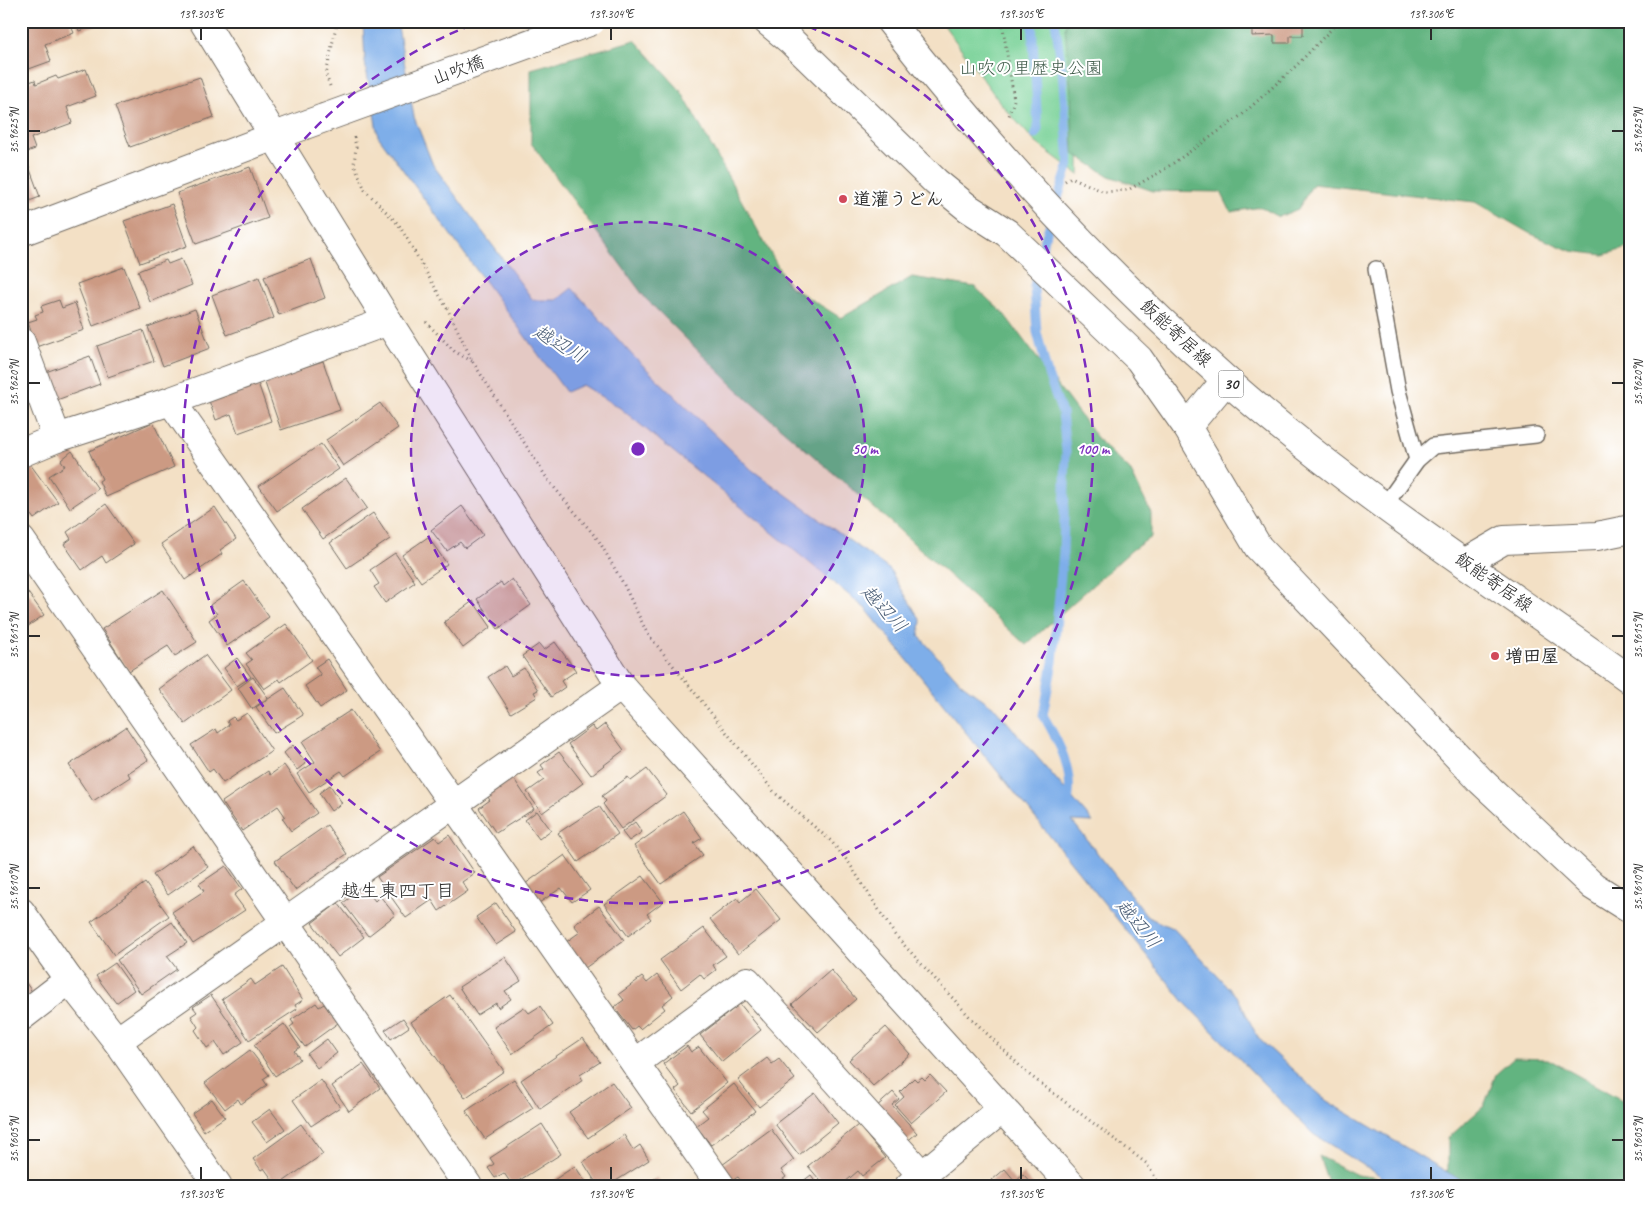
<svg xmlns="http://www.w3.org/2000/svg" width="1652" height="1207" viewBox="0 0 1652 1207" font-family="Caveat,'Klee One',sans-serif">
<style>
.green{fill:#79d298;stroke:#527e62}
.forest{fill:#62b480;stroke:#467056}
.water{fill:#7eaee9;stroke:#546c8a}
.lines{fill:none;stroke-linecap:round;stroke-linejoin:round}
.stream{stroke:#7eaee9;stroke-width:9}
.building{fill:#cc9a83}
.lane-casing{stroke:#716a61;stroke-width:18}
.street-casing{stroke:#716a61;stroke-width:30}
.secondary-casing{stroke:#716a61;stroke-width:30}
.primary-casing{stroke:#716a61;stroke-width:30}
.path{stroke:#716a61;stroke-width:3;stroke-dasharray:1 4;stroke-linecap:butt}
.lane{stroke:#fff;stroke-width:15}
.street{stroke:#fff;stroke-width:28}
.secondary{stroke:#fff;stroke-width:28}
.primary{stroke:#fff;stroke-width:28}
.street-bridge-casing{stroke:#716a61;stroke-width:30;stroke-linecap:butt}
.street-bridge{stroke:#fff;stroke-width:28}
.ticks{fill:none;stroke:#2b2b2b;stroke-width:2}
.ring{fill:none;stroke:#7b2cbf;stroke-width:2.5;stroke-dasharray:9 6}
.poi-dot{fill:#d1495b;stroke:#fff;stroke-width:2}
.labels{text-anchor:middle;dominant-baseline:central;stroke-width:4;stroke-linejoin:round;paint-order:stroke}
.shield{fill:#fff;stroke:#6b6b6b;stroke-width:1}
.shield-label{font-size:16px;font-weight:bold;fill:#2b2b2b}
.park-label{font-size:18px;fill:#425d4c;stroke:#fff}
.street-label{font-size:18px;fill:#2b2b2b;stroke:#fff}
.poi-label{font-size:18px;font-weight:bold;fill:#2b2b2b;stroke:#fff;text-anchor:start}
.water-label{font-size:19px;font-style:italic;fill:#4c5f77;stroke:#fff}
.neighbourhood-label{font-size:19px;fill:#2b2b2b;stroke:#fff}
.centre{fill:#7b2cbf;stroke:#fff;stroke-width:2.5}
.ring-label{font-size:15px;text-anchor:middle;font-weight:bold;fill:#7b2cbf;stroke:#fff;stroke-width:4;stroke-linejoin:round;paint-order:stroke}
.neatline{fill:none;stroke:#2b2b2b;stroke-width:2}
.ticks-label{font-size:12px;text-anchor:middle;fill:#2b2b2b}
</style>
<rect width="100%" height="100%" fill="#fff"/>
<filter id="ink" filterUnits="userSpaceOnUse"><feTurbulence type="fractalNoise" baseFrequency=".02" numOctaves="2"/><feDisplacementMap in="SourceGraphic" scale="10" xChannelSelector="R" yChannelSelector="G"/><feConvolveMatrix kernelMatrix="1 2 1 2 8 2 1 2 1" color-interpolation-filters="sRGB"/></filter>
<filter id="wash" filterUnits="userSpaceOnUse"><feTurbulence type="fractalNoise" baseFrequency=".0096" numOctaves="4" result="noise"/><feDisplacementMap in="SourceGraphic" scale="20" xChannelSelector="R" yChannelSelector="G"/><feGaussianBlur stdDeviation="1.12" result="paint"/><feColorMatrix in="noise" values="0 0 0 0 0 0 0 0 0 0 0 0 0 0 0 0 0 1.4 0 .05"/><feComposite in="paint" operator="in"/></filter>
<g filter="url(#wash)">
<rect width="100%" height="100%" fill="#f3e0c5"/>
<path class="green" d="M941,21H1075L1080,97L1079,175L1035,142L1001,104Z"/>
<g class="forest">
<path d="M1067,21H1631V247L1603,255L1571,251L1529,233L1475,202L1313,184L1298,209L1279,217L1261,207L1231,212L1221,192L1153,191L1109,176L1073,153L1071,94L1065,27Z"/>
<path d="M635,40L681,91L788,285L841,318L912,277L975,287L1004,314L1101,443L1130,470L1151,513V537L1132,550L1026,645L888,520L747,399L646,299L531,143V69Z"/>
<path d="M1514,1058L1548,1059L1631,1105V1186L1329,1185L1319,1156L1357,1175L1403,1181L1448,1170V1138L1484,1106L1496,1074Z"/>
</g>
<path class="water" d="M363,21H397L414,117L433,165L533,300H557L572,288L633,356L752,470L890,570L921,621L919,636L961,683L995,708L1093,822L1072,821L1148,917L1174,929L1238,998L1258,1038L1327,1101L1471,1186H1397L1313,1134L1185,1003L866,609L620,408L582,385L566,392L378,136L365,62Z"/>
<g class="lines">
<g class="stream">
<path d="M1032,21L1038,129L1035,135"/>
<path d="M1055,21L1062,70L1069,164L1042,248L1034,287L1037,332L1048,375L1062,413L1066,451L1063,552L1053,662L1043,715C1059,742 1076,773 1067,806"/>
</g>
</g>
<g id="blocks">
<g class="building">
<path d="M21,21H69L74,33L45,44L51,61L29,69L21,49Z"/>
<path d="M76,21H98L99,24L79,31Z"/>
<path d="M1252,21H1303V36H1290V43H1274V35L1252,36Z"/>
<path d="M86,69L96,96L67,107L72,123L31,138L35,149L24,153L40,197L21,204V85L35,80L36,84L56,76L58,79Z"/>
<path d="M200,77L214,117L130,147L115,106Z"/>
<path d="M250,167L268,218L196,244L177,193Z"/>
<path d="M172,204L187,246L140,263L124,221Z"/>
<path d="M181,259L192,285L150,302L138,271L166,260L168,264Z"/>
<path d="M311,259L325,298L279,315L264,277Z"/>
<path d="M124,267L140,308L93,326L77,284Z"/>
<path d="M259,277L274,318L227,335L212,295Z"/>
<path d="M59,300L62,308L75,303L84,330L36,347L28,322L37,319L35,315L43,312L41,306Z"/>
<path d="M195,309L210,348L163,366L148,327Z"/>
<path d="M143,330L154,361L108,377L97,346Z"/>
<path d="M90,356L100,384L54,401L43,373Z"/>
<path d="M323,361L340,410L281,430L264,380Z"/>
<path d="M257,380L271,421L238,433L231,414L216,420L208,398Z"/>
<path d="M380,403L398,428L343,466L326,440Z"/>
<path d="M153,422L174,467L106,497L99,481L102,479L89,451Z"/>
<path d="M321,444L339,469L277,511L259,486Z"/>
<path d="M72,451L98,489L70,508L49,476L65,466L61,460Z"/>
<path d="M30,464L58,502L34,519L21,501V470Z"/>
<path d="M346,478L367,508L323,539L302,509Z"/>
<path d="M106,504L134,544L106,563L102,556L82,570L64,544L71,539L67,532Z"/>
<path d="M462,506L483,535L465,548L460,542L447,551L431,530Z"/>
<path d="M215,507L236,539L220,550L222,554L185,580L161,544Z"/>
<path d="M373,513L390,539L347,568L330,543Z"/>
<path d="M428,537L447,564L421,582L402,555Z"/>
<path d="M395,553L415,582L385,603L374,587L379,584L370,570Z"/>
<path d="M512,579L531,605L498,629L477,599L501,582L503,586Z"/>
<path d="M244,581L269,617L227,646L209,620L217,614L210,605Z"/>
<path d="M21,583L44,615L21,631Z"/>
<path d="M163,590L197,642L175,656L168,646L129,671L102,629Z"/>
<path d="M473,601L491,627L463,648L444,622Z"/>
<path d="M286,624L312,660L281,682L279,679L264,689L246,664L252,660L246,653Z"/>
<path d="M555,642L576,671L561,681L565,687L551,697L522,656L539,644L544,650Z"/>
<path d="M205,655L231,690L185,724L159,689Z"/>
<path d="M237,658L251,677L237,686L224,668Z"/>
<path d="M327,659L347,690L320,708L305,686L321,675L315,667Z"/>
<path d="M505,666L511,676L524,668L538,690L534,692L537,697L511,713L488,677Z"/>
<path d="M253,677L268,698L252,709L238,688Z"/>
<path d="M285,688L303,715L274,733L256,707Z"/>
<path d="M351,710L380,752L345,776L341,771L309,792L297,774L315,762L302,742Z"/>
<path d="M247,713L272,751L223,783L213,769L209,772L191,745L216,729L218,733L229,725L227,721L233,717L236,720Z"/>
<path d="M605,724L624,750L591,775L568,744L592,726L596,731Z"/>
<path d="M126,727L148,760L128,773L130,777L93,801L69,765Z"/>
<path d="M293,745L306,763L297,770L284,753Z"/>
<path d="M559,752L583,783L542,813L527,792L544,780L538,773L544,769L541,765Z"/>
<path d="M284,765L317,813L291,831L282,818L285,816L278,806L242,831L222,802L268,771L270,775Z"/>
<path d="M647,769L667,795L621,829L603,804L606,801L602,796L628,777L631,781Z"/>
<path d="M512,776L534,809L496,833L479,808L490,800L485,793Z"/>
<path d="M330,785L342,803L331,811L319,793Z"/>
<path d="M599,806L618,834L578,862L558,833Z"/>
<path d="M537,811L551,830L539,839L525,820Z"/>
<path d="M683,811L702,838L694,843L703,855L661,884L634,846Z"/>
<path d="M635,822L642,832L629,841L622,832Z"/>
<path d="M327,825L347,854L295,890L275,861Z"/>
<path d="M449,835L475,873L462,882L468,891L439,911L432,900L406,918L377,877L435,837L439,842Z"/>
<path d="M193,846L208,867L168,895L153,875Z"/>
<path d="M565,855L590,890L572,902L561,888L539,903L525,884Z"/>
<path d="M226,866L242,889L234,895L245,910L193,944L172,912L204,891L199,884Z"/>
<path d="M643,876L663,902L647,914L651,919L628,936L604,904Z"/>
<path d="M145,883L169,916L114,955L91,922Z"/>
<path d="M364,887L375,901L380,896L395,915L368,936L343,903Z"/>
<path d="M756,889L781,920L738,954L710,919L737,898L740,902Z"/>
<path d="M338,903L364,937L338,957L312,923Z"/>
<path d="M496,903L516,932L496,945L476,917Z"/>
<path d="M599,906L624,940L585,968L566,942L580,932L574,925Z"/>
<path d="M172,922L187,943L167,956L177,969L141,994L117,960Z"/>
<path d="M704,928L726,956L713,965L716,970L704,979L700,974L681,989L660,960Z"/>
<path d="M505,957L521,981L505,991L511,999L498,1008L496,1003L477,1015L459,987Z"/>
<path d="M115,963L134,990L116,1003L96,976Z"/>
<path d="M282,967L303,1000L295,1005L297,1009L249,1040L222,999L251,979L255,985Z"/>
<path d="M831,970L856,999L818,1032L792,1004Z"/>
<path d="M657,975L673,996L662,1005L665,1009L640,1029L637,1026L632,1030L614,1007L624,1000L619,994L642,977L647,983Z"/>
<path d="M21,976L33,993L21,1001Z"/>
<path d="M211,995L243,1042L224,1055L215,1042L207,1048L195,1030L198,1027L191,1016L197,1012L193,1007Z"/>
<path d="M450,995L504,1071L465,1098L411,1022Z"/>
<path d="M316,1003L319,1007L324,1004L338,1023L305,1047L290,1027L294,1024L291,1020Z"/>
<path d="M740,1004L761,1030L722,1062L700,1035Z"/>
<path d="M540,1006L553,1025L512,1054L494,1027L524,1007L529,1013Z"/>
<path d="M403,1018L409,1027L391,1039L385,1030Z"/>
<path d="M284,1024L300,1047L294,1051L300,1059L275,1076L254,1045Z"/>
<path d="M886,1027L910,1054L873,1086L849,1060Z"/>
<path d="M583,1038L600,1062L580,1075L583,1080L540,1109L521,1080Z"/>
<path d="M327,1039L337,1053L317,1068L307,1054Z"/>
<path d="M687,1046L691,1052L699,1047L727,1083L691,1111L675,1090L680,1086L663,1064Z"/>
<path d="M250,1050L269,1075L263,1079L267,1085L241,1104L238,1099L225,1109L205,1083Z"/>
<path d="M767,1058L772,1064L779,1059L795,1079L759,1107L738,1080Z"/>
<path d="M363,1064L380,1088L349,1111L332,1086Z"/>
<path d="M930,1075L946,1092L911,1123L895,1105L904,1097L900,1092L914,1078L917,1081L922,1077L925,1080Z"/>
<path d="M514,1079L533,1108L485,1139L466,1111Z"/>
<path d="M321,1080L340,1107L311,1126L293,1100Z"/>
<path d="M612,1082L631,1108L588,1138L569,1112Z"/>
<path d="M734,1084L755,1111L711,1145L696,1126L708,1117L702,1110Z"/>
<path d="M893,1092L899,1099L892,1105L917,1133L905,1143L874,1109Z"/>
<path d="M815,1093L838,1123L799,1155L775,1124Z"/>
<path d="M212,1099L225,1117L204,1131L192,1113Z"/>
<path d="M270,1109L285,1129L267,1142L252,1122Z"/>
<path d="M301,1124L323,1154L277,1186L264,1168L261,1170L253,1159Z"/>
<path d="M542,1124L561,1154L512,1185L504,1173L495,1178L488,1168L494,1164L490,1158Z"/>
<path d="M858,1125L885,1158L862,1176L858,1171L844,1183L846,1186H825L808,1166Z"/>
<path d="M771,1129L794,1160L781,1170L786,1177L773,1186H745L738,1177L733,1180L722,1165Z"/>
<path d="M624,1135L633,1150L640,1145L649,1160L608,1186H598L583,1162Z"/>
<path d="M575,1166L588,1186H545Z"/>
<path d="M1005,1169L1015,1181L1023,1174L1034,1186H985Z"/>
<path d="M811,1175L819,1186H797Z"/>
<path d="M657,1177L663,1186H645Z"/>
</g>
</g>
</g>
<g filter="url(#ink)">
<use href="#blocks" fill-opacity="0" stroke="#716a61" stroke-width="1"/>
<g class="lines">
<g class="lane-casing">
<g id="lane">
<path d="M1376,269L1398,391L1417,460"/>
<path d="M1385,505L1417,460L1433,446L1536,435"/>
</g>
</g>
<g class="street-casing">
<g id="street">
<path d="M767,21L791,41L936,182L968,208L1007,233L1139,359L1187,427"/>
<path d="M275,136L324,118"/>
<path d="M21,342L57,438"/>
<path d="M1226,380L1187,427L1258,547L1481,781L1593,886L1631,910"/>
<path d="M171,401L721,1186"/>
<path d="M21,453L57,438L171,401L388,321"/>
<path d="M21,540L468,1186"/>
<path d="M1466,562L1504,540L1597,536L1631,529"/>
<path d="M21,1017L69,980"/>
<path d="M117,1041L621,686"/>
<path d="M635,1063L747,981L922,1175"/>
</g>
</g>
<g class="secondary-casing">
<g id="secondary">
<path d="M203,21L388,321L621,686L1072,1186"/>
<path d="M21,232L275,136"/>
<path d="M21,912L69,980L117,1041L218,1186"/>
<path d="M909,1186L1001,1110"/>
</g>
</g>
<g class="primary-casing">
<path id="primary" d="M890,21C990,150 1103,271 1225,379C1349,489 1496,584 1631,680"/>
</g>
<g class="path">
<path d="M1002,21L1014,100L1008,119"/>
<path d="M330,86L326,75L337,21"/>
<path d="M354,137L356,147L354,164L365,190L399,225L448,310L473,362L548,480L599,541L623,583L647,633L775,793L831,841L849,863L895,935L969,1016L1028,1074L1146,1163L1161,1186"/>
<path d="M1065,181L1071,177L1104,192L1128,190L1162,171L1242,115L1297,65L1339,21"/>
<path d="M426,322L455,352L472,361"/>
</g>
<use href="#lane" class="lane"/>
<use href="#street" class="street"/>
<use href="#secondary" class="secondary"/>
<use href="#primary" class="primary"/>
<g class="street-bridge-casing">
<path id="street-bridge" d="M324,118L592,21"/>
</g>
<use href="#street-bridge" class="street-bridge"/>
</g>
</g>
<path class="ticks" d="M201,28V40M611,28V40M1021,28V40M1431,28V40M28,131H40M1612,131H1624M28,383H40M1612,383H1624M28,636H40M1612,636H1624M28,888H40M1612,888H1624M28,1140H40M1612,1140H1624M201,1167V1180M611,1167V1180M1021,1167V1180M1431,1167V1180"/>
<circle cx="638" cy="449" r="227" fill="#7b2cbf" fill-opacity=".12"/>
<g class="ring">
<circle cx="638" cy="449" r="227"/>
<path d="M794 21A455 455 0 1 1 482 21"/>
</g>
<g class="poi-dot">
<circle cx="843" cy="199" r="5"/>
<circle cx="1495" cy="656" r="5"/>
</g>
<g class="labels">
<rect class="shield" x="1218.5" y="370.5" width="25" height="27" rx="4"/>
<g class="shield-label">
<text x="1231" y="384">30</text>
</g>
<g class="park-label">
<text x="1031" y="68">山吹の里歴史公園</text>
</g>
<g class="street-label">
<text transform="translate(458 70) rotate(-20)">山吹橋</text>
<text transform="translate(1176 333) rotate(43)">飯能寄居線</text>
<text transform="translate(1494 582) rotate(35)">飯能寄居線</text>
</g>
<g class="poi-label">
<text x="853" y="199">道灌うどん</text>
<text x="1505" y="656">増田屋</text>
</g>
<g class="water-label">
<text transform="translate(560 344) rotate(30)">越辺川</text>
<text transform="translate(884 609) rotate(47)">越辺川</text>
<text transform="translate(1138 924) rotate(50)">越辺川</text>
</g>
<g class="neighbourhood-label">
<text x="398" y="891">越生東四丁目</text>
</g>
</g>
<circle cx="638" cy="449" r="8" class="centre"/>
<g class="ring-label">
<text x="865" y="454">50 m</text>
<text x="1093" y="454">100 m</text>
</g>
<rect width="1652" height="1207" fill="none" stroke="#fff" stroke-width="55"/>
<rect x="28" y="28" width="1596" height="1152" class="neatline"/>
<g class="ticks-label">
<text x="201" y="18">139.303°E</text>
<text x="611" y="18">139.304°E</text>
<text x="1021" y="18">139.305°E</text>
<text x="1431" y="18">139.306°E</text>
<text transform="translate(14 131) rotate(-90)" y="4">35.9625°N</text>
<text transform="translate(1638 131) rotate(-90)" y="4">35.9625°N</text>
<text transform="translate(14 383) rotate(-90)" y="4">35.9620°N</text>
<text transform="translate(1638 383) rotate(-90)" y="4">35.9620°N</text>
<text transform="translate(14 636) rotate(-90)" y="4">35.9615°N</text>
<text transform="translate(1638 636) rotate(-90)" y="4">35.9615°N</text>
<text transform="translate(14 888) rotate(-90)" y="4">35.9610°N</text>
<text transform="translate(1638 888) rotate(-90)" y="4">35.9610°N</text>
<text transform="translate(14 1140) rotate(-90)" y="4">35.9605°N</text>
<text transform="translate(1638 1140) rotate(-90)" y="4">35.9605°N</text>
<text x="201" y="1198">139.303°E</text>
<text x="611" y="1198">139.304°E</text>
<text x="1021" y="1198">139.305°E</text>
<text x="1431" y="1198">139.306°E</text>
</g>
</svg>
